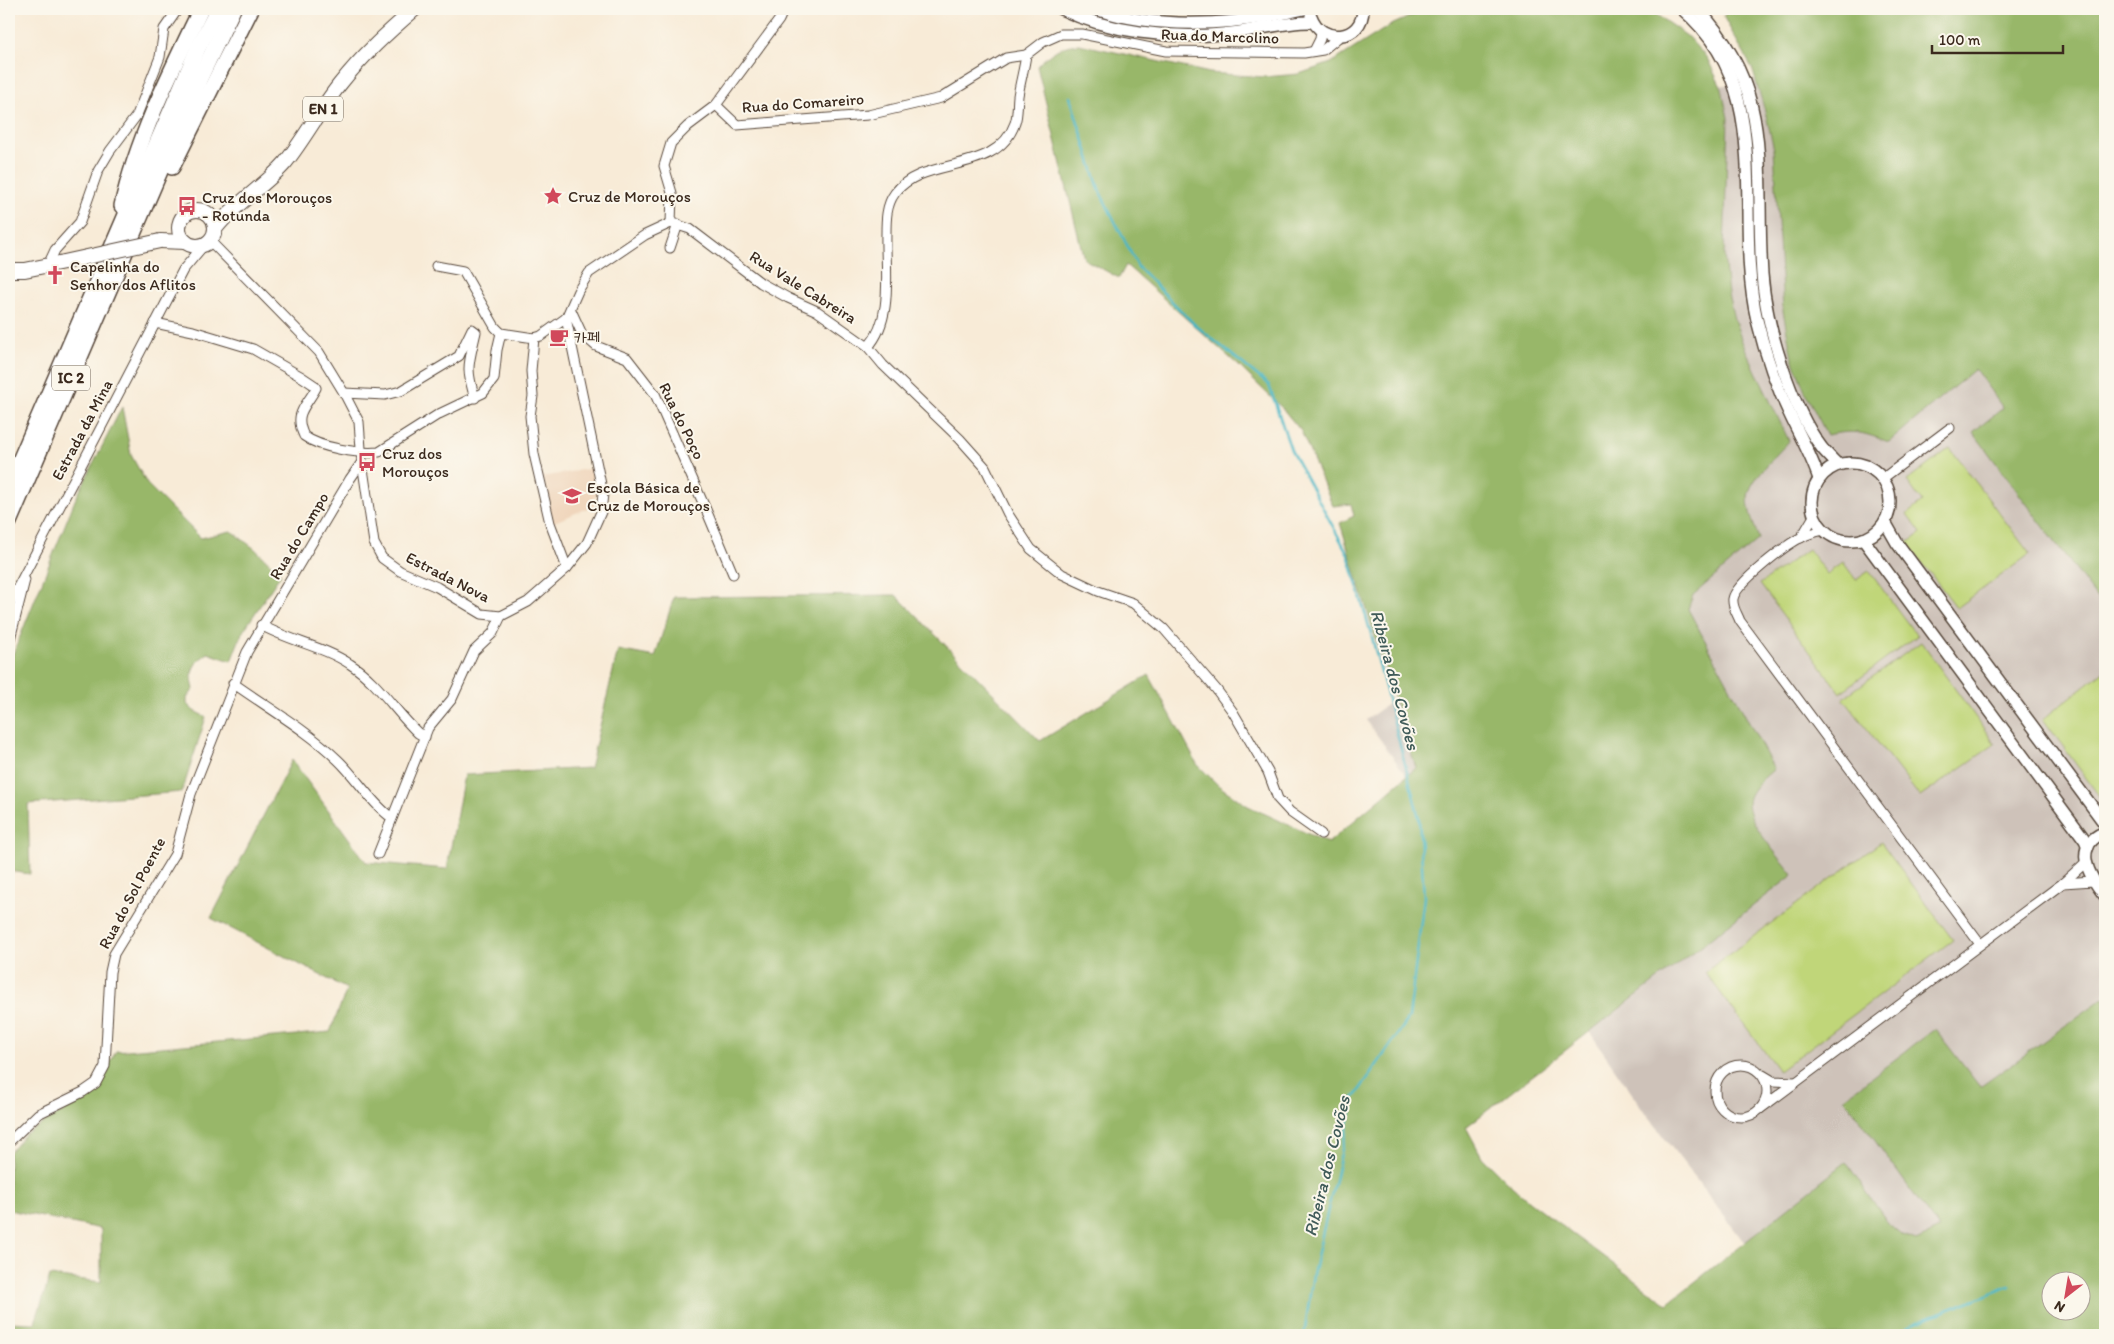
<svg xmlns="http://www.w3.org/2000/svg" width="2114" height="1344" viewBox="0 0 2114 1344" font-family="Itim,'Poor Story',sans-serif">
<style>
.built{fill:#f0d6bc}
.industrial{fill:#cec2b9;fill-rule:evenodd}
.green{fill:#c0d679;stroke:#7e804c}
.forest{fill:#98b769;stroke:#6a7044;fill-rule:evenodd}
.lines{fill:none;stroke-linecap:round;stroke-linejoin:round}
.stream{stroke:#4ab7c6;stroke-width:2.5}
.minor-casing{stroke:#57473a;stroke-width:11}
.tertiary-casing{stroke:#57473a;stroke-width:14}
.primary-casing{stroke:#57473a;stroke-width:16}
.trunk-casing{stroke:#57473a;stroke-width:18}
.minor{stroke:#fff;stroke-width:9}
.tertiary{stroke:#fff;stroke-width:11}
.primary{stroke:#fff;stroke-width:14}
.trunk{stroke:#fff;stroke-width:15}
.primary-bridge-casing{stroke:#57473a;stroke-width:16;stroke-linecap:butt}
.primary-bridge{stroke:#fff;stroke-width:14}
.labels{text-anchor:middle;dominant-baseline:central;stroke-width:4;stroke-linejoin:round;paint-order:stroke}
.shield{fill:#fbf7ec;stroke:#75685c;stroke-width:1}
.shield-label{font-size:15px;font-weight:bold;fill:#3b2a1e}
.street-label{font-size:16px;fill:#3b2a1e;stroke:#fbf7ec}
.poi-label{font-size:16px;fill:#3b2a1e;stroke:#fbf7ec;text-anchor:start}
.water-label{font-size:18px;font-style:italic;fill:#405b59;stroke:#fbf7ec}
</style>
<rect width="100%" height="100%" fill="#fbf7ec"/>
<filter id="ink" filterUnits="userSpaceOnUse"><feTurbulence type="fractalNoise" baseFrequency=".02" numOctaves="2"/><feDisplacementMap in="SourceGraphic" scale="10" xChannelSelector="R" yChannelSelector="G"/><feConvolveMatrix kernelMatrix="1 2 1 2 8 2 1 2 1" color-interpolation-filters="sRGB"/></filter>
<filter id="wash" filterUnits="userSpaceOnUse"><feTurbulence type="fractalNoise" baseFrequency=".0096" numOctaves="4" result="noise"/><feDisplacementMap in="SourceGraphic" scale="20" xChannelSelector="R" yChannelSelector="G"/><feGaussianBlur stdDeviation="1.12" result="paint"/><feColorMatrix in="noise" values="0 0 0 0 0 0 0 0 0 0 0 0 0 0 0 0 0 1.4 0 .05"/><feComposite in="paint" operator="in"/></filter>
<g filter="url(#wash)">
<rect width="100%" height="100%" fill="#f8ebd7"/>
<path class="built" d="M592,468L597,494L593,499L595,505L552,523L543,477Z"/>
<path class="industrial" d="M1882,60L2105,395V1335L1790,1302L1646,1114L1543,964L1366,720L1686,485L1592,106ZM2052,1282H2082V1312H2052Z"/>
<g class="green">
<path d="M1950,448L2030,554L1957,608L1907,543L1921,533L1907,514L1922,502L1907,481Z"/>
<path d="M1808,549L1827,574L1843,562L1856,580L1869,571L1917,636L1840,693L1760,584Z"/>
<path d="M1921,642L1995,744L1920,797L1843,698Z"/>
<path d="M2105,670V804L2043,719Z"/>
<path d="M1881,842L1953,940L1779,1071L1705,972Z"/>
</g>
<g class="forest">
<path d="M1427,9H1648L1687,36L1707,58L1722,89L1728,118L1724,255L1728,294L1734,319L1743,344L1789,441C1778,454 1749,480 1748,497C1748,512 1754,525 1759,539L1693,595L1688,609L1774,769C1765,777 1755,785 1750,795C1739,816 1781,858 1793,875L1466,1127L1482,1157L1506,1181L1530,1202L1667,1304L1846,1162L1888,1223L1902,1235L1916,1240L1939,1229L1844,1098L1935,1029L1980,1087L2105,997V1335H9V1322L35,1323L50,1276L101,1282V1229L9,1210V1153L25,1134L86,1098L97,1089L116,1051L330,1032L347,989L211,918L292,760L366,862L447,869L464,775L590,768L618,650L655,657L674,597L896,595L1040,741L1149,675L1197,764L1219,786L1248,806L1328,843L1416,768L1340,523L1354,516L1351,504L1333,506L1301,431L1282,408L1238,365L1126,265L1119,278L1084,259L1037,66C1050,53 1061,45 1079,44L1210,73L1264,77L1299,74L1331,63L1389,26ZM2052,1282H2082V1312H2052Z"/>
<path d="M1732,9H2105V609L1973,432L2003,408L1975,369L1889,442C1863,433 1856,429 1827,435L1806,394L1792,358L1783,311L1774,149L1765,111L1752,68L1723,16Z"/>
<path d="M122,407L131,455L147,484L201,538L231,531L255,549L281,574L242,633L231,661L208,653C193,664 189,670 194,689L187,698V704L194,711L206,717L182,792L28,804L30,874L9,871V664L75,500Z"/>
</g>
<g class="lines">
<g class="stream">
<path d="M1070,97L1100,192L1138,267L1194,324L1269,385L1291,450L1348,554L1373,641L1419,818L1424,897L1409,1018L1354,1098L1313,1274L1304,1335"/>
<path d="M1896,1335L1916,1322L2010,1286"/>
</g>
</g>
</g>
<g filter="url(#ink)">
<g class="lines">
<g class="minor-casing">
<g id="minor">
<path d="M1314,51L1320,39L1321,31"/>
<path d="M716,105L737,125L868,115L941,98L1006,58L1026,55"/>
<path d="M671,223L690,229L761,283L788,298L817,311L868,347L883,365L960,439L985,467L1008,514L1031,549L1062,574L1098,591L1133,603L1164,629L1216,689L1233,712L1268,772L1278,799L1290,812L1321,834"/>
<path d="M671,223L672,193L664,166L671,143L688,126L716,105L779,20L784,9"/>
<path d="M210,241L319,352L344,393L359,422L362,462L374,543L382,558L400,571L437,587L482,614L501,616L528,602L567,568L587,543L601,512L603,494L566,318"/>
<path d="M670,248L678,224"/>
<path d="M48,265L55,250L80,222L98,171L110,151L137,115L160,57L164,29L178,9"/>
<path d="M436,266L463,271L495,327L501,333"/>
<path d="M571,310L582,334L596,346L627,358L655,394L707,512L733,574"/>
<path d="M155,323L193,331L253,349L302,377L314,385L316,388C306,407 293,413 304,436C320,448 359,454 379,452L439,414L483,393L494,379L497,350L501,333"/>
<path d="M501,333L534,338L541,336L566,318L578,291L589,273L645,235L671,223"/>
<path d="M534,338L531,371L533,396L530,416L534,454L550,523L567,568"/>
<path d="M868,347C894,318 885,270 886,234C886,220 886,205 895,193C923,155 997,176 1015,123C1018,115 1017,105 1018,96C1020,83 1024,69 1026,55L1043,42L1061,34H1082L1166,51L1304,53L1323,50L1340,36"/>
<path d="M344,393L385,395L401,391L459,356L472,329L476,332C469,363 465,367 475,398"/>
<path d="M1882,479L1950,428"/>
<path d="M1824,530C1816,532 1808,534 1802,537C1787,544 1735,584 1733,599C1732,607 1737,613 1740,621L1980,944"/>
<path d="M1801,538L1814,516"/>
<path d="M9,604L183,270L204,245"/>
<path d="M261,625C289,641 323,646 350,664C377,681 395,711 418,733L425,737"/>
<path d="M9,643L25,580"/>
<path d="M233,683C268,708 307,730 338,760C357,778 371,803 392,818"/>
<path d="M378,854L428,728L452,699L474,651L493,633L501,616"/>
<path d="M2063,883L2093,881"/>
<circle cx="1741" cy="1091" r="26"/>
<path d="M1763,1075L1773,1081L1795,1082"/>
<path d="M1760,1109L2063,883L2085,863"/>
<path d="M9,1142L38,1114L83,1092L96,1083L105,1066L110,972L114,954L175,854L191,794L247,652L350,479L362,462"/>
</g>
</g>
<g class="tertiary-casing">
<g id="tertiary">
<path d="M1061,9C1109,32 1170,39 1222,34C1252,32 1283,21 1313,22"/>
<path d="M1095,9C1163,31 1236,25 1304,9"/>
<path d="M1682,9C1779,91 1732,215 1757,320C1765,353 1776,386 1791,417C1801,438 1812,457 1819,479"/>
<path d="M1698,9C1776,93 1755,170 1762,274C1766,326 1791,407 1822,448C1827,454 1833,460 1838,465"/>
<path d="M1311,16C1321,45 1363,41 1363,9"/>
<circle cx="1851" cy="502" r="39"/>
<path d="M1885,522L1897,543L2105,824"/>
<path d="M1863,539L2085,840L2088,847"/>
<path d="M2105,832C2071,846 2089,876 2105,896"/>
</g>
</g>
<g class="primary-casing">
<g id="primary">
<circle cx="197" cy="228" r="18"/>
<path d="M216,228C235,203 264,187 285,163C305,138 320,109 340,84C363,55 387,33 415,9"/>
<path d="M160,241L186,242"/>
<path d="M9,270H25L64,262"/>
</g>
</g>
<g class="trunk-casing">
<g id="trunk">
<path d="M172,167L251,9"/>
<path d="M122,206C137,139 171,71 201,9"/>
<path d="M9,486L198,48L218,9"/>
<path d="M9,522L200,78L233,9"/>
</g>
</g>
<use href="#minor" class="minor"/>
<use href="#tertiary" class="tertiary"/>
<use href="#primary" class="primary"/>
<use href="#trunk" class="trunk"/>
<g class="primary-bridge-casing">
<path id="primary-bridge" d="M64,262L160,241"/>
</g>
<use href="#primary-bridge" class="primary-bridge"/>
</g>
</g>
<defs>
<g id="sight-bare" transform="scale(1.5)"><path d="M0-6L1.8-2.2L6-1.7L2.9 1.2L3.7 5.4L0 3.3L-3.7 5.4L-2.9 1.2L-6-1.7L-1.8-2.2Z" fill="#d1495b" stroke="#fbf7ec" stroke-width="2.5" paint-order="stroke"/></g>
<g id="bus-bare" transform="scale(1.5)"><path d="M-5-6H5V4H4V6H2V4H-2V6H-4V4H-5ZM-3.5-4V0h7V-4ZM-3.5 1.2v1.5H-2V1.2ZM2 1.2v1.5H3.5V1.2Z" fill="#d1495b" stroke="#fbf7ec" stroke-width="2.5" paint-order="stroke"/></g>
<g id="church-bare" transform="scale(1.5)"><path d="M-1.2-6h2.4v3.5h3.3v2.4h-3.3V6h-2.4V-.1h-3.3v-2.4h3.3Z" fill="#d1495b" stroke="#fbf7ec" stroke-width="2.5" paint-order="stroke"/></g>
<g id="cafe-bare" transform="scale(1.5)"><path d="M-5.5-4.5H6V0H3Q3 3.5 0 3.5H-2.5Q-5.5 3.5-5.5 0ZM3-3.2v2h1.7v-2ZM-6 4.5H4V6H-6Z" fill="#d1495b" stroke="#fbf7ec" stroke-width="2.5" paint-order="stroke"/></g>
<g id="school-bare" transform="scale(1.5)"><path d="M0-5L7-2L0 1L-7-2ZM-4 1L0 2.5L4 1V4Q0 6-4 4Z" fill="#d1495b" stroke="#fbf7ec" stroke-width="2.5" paint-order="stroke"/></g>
</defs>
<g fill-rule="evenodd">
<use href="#sight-bare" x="553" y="196"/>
<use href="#bus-bare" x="187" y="206"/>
<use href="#church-bare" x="55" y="275"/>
<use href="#cafe-bare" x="559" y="337"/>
<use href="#bus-bare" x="367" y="462"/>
<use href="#school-bare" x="572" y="496"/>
</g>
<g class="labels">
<g class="shield">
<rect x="303" y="96.5" width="40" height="25" rx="4"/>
<rect x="52" y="365.5" width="38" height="25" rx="4"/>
</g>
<g class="shield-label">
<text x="323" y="109">EN 1</text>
<text x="71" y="378">IC 2</text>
</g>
<g class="street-label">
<text transform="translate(1220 36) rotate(2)">Rua do Marcolino</text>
<text transform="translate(803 103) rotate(-4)">Rua do Comareiro</text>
<text transform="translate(803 287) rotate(32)">Rua Vale Cabreira</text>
<text transform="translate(682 421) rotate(64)">Rua do Poço</text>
<text transform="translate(82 430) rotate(-62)">Estrada da Mina</text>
<text transform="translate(299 536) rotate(-59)">Rua do Campo</text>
<text transform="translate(448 577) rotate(27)">Estrada Nova</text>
<text transform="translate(132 893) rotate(-62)">Rua do Sol Poente</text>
</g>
<g class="poi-label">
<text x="568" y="196">Cruz de Morouços</text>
<text x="202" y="197">Cruz dos Morouços<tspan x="202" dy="18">- Rotunda</tspan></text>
<text x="70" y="266">Capelinha do<tspan x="70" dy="18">Senhor dos Aflitos</tspan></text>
<text x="574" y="337">카페</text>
<text x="382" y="453">Cruz dos<tspan x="382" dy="18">Morouços</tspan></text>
<text x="587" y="487">Escola Básica de<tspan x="587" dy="18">Cruz de Morouços</tspan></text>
</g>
<g class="water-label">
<text transform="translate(1395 680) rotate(75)">Ribeira dos Covões</text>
<text transform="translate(1327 1166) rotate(-76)">Ribeira dos Covões</text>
</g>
</g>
<rect width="2114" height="1344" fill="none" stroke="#fbf7ec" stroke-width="30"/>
<g transform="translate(2066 1296) rotate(211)"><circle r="24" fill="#fbf7ec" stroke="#aea59a"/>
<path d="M0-4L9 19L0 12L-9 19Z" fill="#d1495b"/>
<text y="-8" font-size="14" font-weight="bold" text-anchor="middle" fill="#3b2a1e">N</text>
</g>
<path d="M1932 45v8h131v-8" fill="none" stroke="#3b2a1e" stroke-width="2.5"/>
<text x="1939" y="45" font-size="15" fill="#3b2a1e" stroke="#fbf7ec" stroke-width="4" paint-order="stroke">100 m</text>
</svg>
